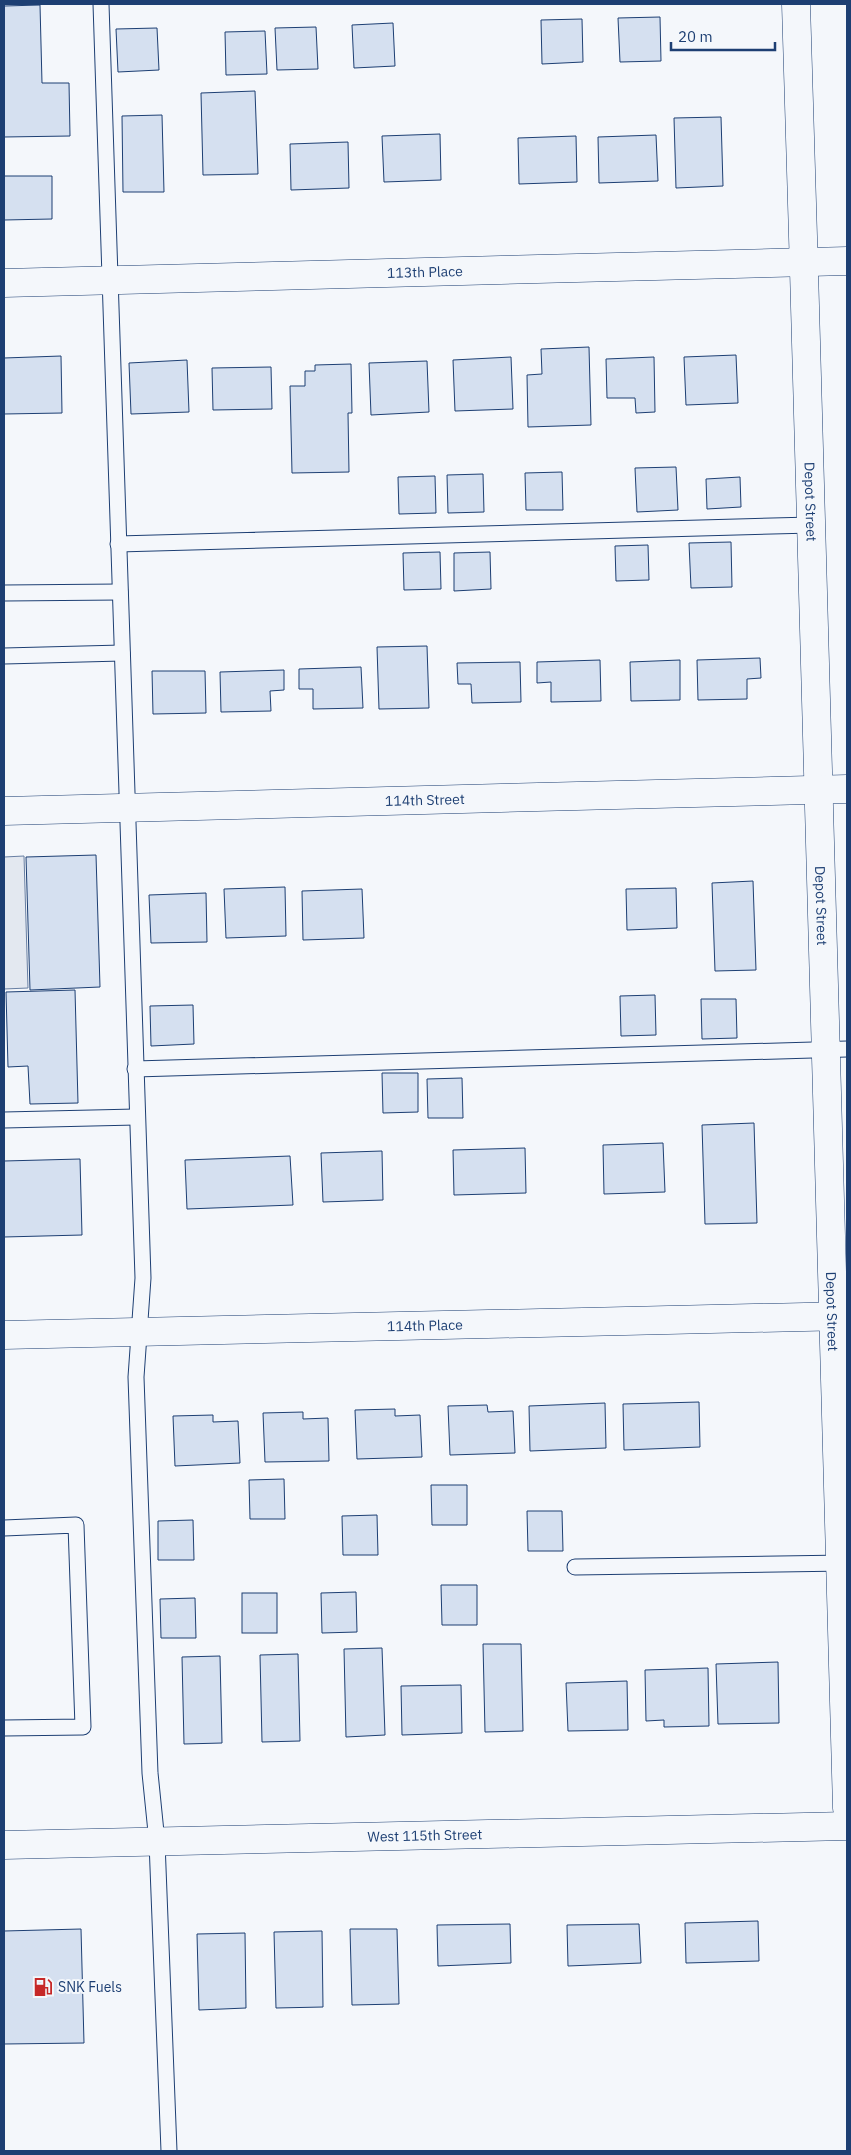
<svg xmlns="http://www.w3.org/2000/svg" width="851" height="2155" viewBox="0 0 851 2155" font-family="'IBM Plex Sans',sans-serif">
<style>
.parking{fill:#e3e8f0;stroke:#687fa3}
.building{fill:#d5e0f0;stroke:#1d3f73}
.lines{fill:none;stroke-linecap:round;stroke-linejoin:round}
.lane-casing{stroke:#1d3f73;stroke-width:17}
.street-casing{stroke:#1d3f73;stroke-width:29}
.secondary-casing{stroke:#1d3f73;stroke-width:29}
.lane{stroke:#f4f7fb;stroke-width:15}
.street{stroke:#f4f7fb;stroke-width:28}
.secondary{stroke:#f4f7fb;stroke-width:28}
.labels{text-anchor:middle;dominant-baseline:central;stroke-width:4;stroke-linejoin:round;paint-order:stroke}
.street-label{font-size:14px;fill:#1d3f73;stroke:#f4f7fb}
.poi-label{font-size:14px;fill:#1d3f73;stroke:#f4f7fb;text-anchor:start}
</style>
<rect width="100%" height="100%" fill="#f4f7fb"/>
<path class="parking" d="M24,856L28,988L4,989V857Z"/>
<g class="building">
<path d="M40,5L42,83H69L70,136L4,137V6Z"/>
<path d="M660,17L661,61L620,62L618,18Z"/>
<path d="M582,19L583,62L542,64L541,20Z"/>
<path d="M393,23L395,66L354,68L352,25Z"/>
<path d="M316,27L318,69L277,70L275,28Z"/>
<path d="M157,28L159,70L118,72L116,29Z"/>
<path d="M265,31L267,74L226,75L225,32Z"/>
<path d="M255,91L258,174L203,175L201,93Z"/>
<path d="M162,115L164,192H123L122,116Z"/>
<path d="M721,117L723,186L676,188L674,118Z"/>
<path d="M440,134L441,180L384,182L382,136Z"/>
<path d="M656,135L658,181L599,183L598,137Z"/>
<path d="M576,136L577,182L519,184L518,138Z"/>
<path d="M348,142L349,188L291,190L290,144Z"/>
<path d="M4,176H52V219L4,220Z"/>
<path d="M589,347L591,425L528,427L527,375L542,374L541,349Z"/>
<path d="M736,355L738,403L686,405L684,357Z"/>
<path d="M61,356L62,413L4,414V358Z"/>
<path d="M511,357L513,409L455,411L453,360Z"/>
<path d="M654,357L655,412L636,413L635,398H607L606,359Z"/>
<path d="M187,360L189,412L131,414L129,363Z"/>
<path d="M427,361L429,412L371,415L369,363Z"/>
<path d="M351,364L352,413H348L349,472L292,473L290,386H305V371H315V365Z"/>
<path d="M271,367L272,409L213,410L212,368Z"/>
<path d="M676,467L678,510L637,512L635,468Z"/>
<path d="M562,472L563,510H526L525,473Z"/>
<path d="M483,474L484,512L448,513L447,475Z"/>
<path d="M435,476L436,513L399,514L398,477Z"/>
<path d="M740,477L741,507L707,509L706,479Z"/>
<path d="M731,542L732,587L691,588L689,543Z"/>
<path d="M648,545L649,580L616,581L615,546Z"/>
<path d="M440,552L441,589L404,590L403,553Z"/>
<path d="M490,552L491,589L454,591V553Z"/>
<path d="M427,646L429,708L379,709L377,647Z"/>
<path d="M760,658L761,678L747,679V699L698,700L697,660Z"/>
<path d="M600,660L601,701L551,702V682L537,683V662Z"/>
<path d="M680,660V700L631,701L630,662Z"/>
<path d="M520,662L521,702L472,703L471,684H458L457,663Z"/>
<path d="M361,667L363,708L313,709V689H299V669Z"/>
<path d="M284,670V690L270,691L271,711L221,712L220,672Z"/>
<path d="M152,671H205L206,713L153,714Z"/>
<path d="M96,855L100,987L30,990L26,857Z"/>
<path d="M753,881L756,970L715,971L712,883Z"/>
<path d="M285,887L286,936L226,938L224,889Z"/>
<path d="M676,888L677,928L627,930L626,889Z"/>
<path d="M362,889L364,938L303,940L302,891Z"/>
<path d="M206,893L207,942L151,943L149,895Z"/>
<path d="M75,990L78,1103L30,1104L28,1066L8,1067L6,992Z"/>
<path d="M655,995L656,1035L621,1036L620,996Z"/>
<path d="M701,999H736L737,1038L702,1039Z"/>
<path d="M193,1005L194,1044L151,1046L150,1006Z"/>
<path d="M382,1073H418V1112L383,1113Z"/>
<path d="M462,1078L463,1118H428L427,1079Z"/>
<path d="M754,1123L757,1223L705,1224L702,1125Z"/>
<path d="M663,1143L665,1192L604,1194L603,1145Z"/>
<path d="M525,1148L526,1193L454,1195L453,1150Z"/>
<path d="M382,1151L383,1200L323,1202L321,1153Z"/>
<path d="M290,1156L293,1205L187,1209L185,1160Z"/>
<path d="M80,1159L82,1235L4,1237V1161Z"/>
<path d="M699,1402L700,1447L624,1450L623,1404Z"/>
<path d="M605,1403L606,1448L530,1451L529,1406Z"/>
<path d="M487,1405L488,1412L513,1411L515,1453L450,1455L448,1406Z"/>
<path d="M395,1409V1416L420,1415L422,1457L357,1459L355,1410Z"/>
<path d="M303,1412V1419L328,1418L329,1461L265,1462L263,1413Z"/>
<path d="M213,1415V1422L238,1421L240,1463L175,1466L173,1416Z"/>
<path d="M284,1479L285,1519H250L249,1480Z"/>
<path d="M431,1485H467V1525H432Z"/>
<path d="M527,1511H562L563,1551H528Z"/>
<path d="M377,1515L378,1555H343L342,1516Z"/>
<path d="M193,1520L194,1560H158V1521Z"/>
<path d="M441,1585H477V1625H442Z"/>
<path d="M356,1592L357,1632L322,1633L321,1593Z"/>
<rect x="242" y="1593" width="35" height="40"/>
<path d="M195,1598L196,1638H161L160,1599Z"/>
<path d="M483,1644H521L523,1731L485,1732Z"/>
<path d="M382,1648L385,1735L346,1737L344,1649Z"/>
<path d="M298,1654L300,1741L262,1742L260,1655Z"/>
<path d="M220,1656L222,1743L184,1744L182,1657Z"/>
<path d="M778,1662L779,1723L718,1724L716,1664Z"/>
<path d="M708,1668L709,1726L664,1727V1720L646,1721L645,1670Z"/>
<path d="M627,1681L628,1730L568,1731L566,1683Z"/>
<path d="M461,1685L462,1733L402,1735L401,1686Z"/>
<path d="M758,1921L759,1961L686,1963L685,1923Z"/>
<path d="M510,1924L511,1963L438,1966L437,1925Z"/>
<path d="M639,1924L641,1963L568,1966L567,1925Z"/>
<path d="M81,1929L84,2043L4,2044V1931Z"/>
<path d="M350,1929H397L399,2004L352,2005Z"/>
<path d="M322,1931L323,2007L276,2008L274,1932Z"/>
<path d="M245,1933L246,2008L199,2010L197,1934Z"/>
</g>
<g class="lines">
<g class="lane-casing">
<g id="lane">
<path d="M101,4L143,1278L136,1377L150,1773L157,1842L169,2151"/>
<path d="M118,544L812,525"/>
<path d="M4,593L120,592"/>
<path d="M4,656L122,653"/>
<path d="M135,1069L847,1049"/>
<path d="M4,1120L136,1117"/>
<path d="M4,1528L76,1525L83,1727L4,1728"/>
<path d="M575,1567L846,1563"/>
</g>
</g>
<g class="street-casing">
<g id="street">
<path id="s1" d="M796,4C815,605 827,1206 847,1808"/>
<path id="s2" d="M4,283L847,261"/>
<path id="s3" d="M4,811L847,789"/>
<path id="s4" d="M4,1335L847,1316"/>
</g>
</g>
<g class="secondary-casing">
<g id="secondary">
<path id="s5" d="M4,1845L847,1826"/>
</g>
</g>
<use href="#lane" class="lane"/>
<use href="#street" class="street"/>
<use href="#secondary" class="secondary"/>
</g>
<defs>
<g id="fuel-bare" transform="scale(1.5)"><path d="M-5.5-6h7V0h2V4h1.3V-2.5L3-4.5l.8-.8L6-3V5H2.5V1h-1V6h-7ZM-4.2-4.7v3.2H.2V-4.7Z" fill="#c62828" stroke="#f4f7fb" stroke-width="2.5" paint-order="stroke"/></g>
</defs>
<g fill-rule="evenodd">
<use href="#fuel-bare" x="43" y="1987"/>
</g>
<g class="labels">
<g class="street-label">
<text stroke="none"><textPath href="#s2" startOffset="421">113th Place</textPath></text>
<text stroke="none"><textPath href="#s1" startOffset="498">Depot Street</textPath></text>
<text stroke="none"><textPath href="#s3" startOffset="421">114th Street</textPath></text>
<text stroke="none"><textPath href="#s1" startOffset="902">Depot Street</textPath></text>
<text stroke="none"><textPath href="#s1" startOffset="1308">Depot Street</textPath></text>
<text stroke="none"><textPath href="#s4" startOffset="421">114th Place</textPath></text>
<text stroke="none"><textPath href="#s5" startOffset="421">West 115th Street</textPath></text>
</g>
<g class="poi-label">
<text x="58" y="1987">SNK Fuels</text>
</g>
</g>
<rect width="851" height="2155" fill="none" stroke="#1d3f73" stroke-width="10"/>
<path d="M671 42v8h104v-8" fill="none" stroke="#1d3f73" stroke-width="2.5"/>
<text x="678" y="42" font-size="15" fill="#1d3f73" stroke="#f4f7fb" stroke-width="4" paint-order="stroke">20 m</text>
</svg>
